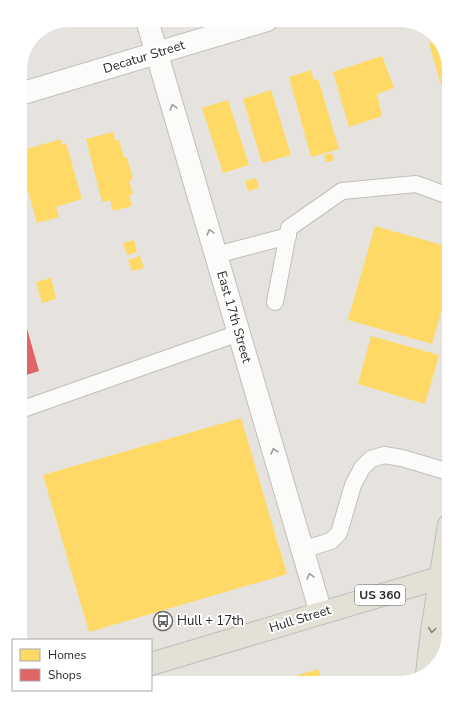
<svg xmlns="http://www.w3.org/2000/svg" width="469" height="703" viewBox="0 0 469 703" font-family="'Nunito Sans',sans-serif">
<style>
.homes{fill:#ffd966}
.shops{fill:#e06666}
.lines{fill:none;stroke-linecap:round;stroke-linejoin:round}
.lane-casing{stroke:#c0bfbf;stroke-width:18}
.street-casing{stroke:#c0bfbf;stroke-width:24}
.primary-casing{stroke:#bfbdbc;stroke-width:24}
.lane{stroke:#fbfbfa;stroke-width:16}
.street{stroke:#fbfbfa;stroke-width:22}
.primary{stroke:#e3e0d5;stroke-width:22}
.oneway{stroke:#9c9c9c}
.oneway2{stroke:#86847e}
.labels{text-anchor:middle;dominant-baseline:central;stroke-width:4;stroke-linejoin:round;paint-order:stroke}
.shield{fill:#fff;stroke:#686868;stroke-width:1}
.shield-label{font-size:12px;font-weight:bold;fill:#282828}
.street-label{font-size:13px;fill:#282828;stroke:#fff}
.poi-label{font-size:13px;fill:#282828;stroke:#fff;text-anchor:start}
</style>
<rect width="100%" height="100%" fill="#e6e3de"/>
<g class="homes">
<path d="M433,35L443,44L449,68V101L446,102L429,43H431L429,36Z"/>
<path d="M382,56L394,88L377,94L382,116L349,127L333,72Z"/>
<path d="M311,70L314,80L318,79L339,149L311,157L289,77Z"/>
<path d="M271,90L291,155L262,163L243,99Z"/>
<path d="M228,100L249,165L223,173L202,108Z"/>
<path d="M113,132L115,140H119L124,158L127,157L133,179L129,180L133,194L129,195L132,206L113,211L110,200L102,202L86,139Z"/>
<path d="M61,139L62,145L66,143L82,199L56,207L59,217L37,223L20,163V151Z"/>
<path d="M332,153L334,161L326,162L324,155Z"/>
<path d="M256,178L259,188L248,191L245,181Z"/>
<path d="M375,226L449,247V284L432,344L348,320Z"/>
<path d="M134,240L137,252L127,255L123,243Z"/>
<path d="M140,256L144,268L132,271L128,260Z"/>
<path d="M51,278L56,299L42,303L36,282Z"/>
<path d="M371,336L439,355L425,404L358,384Z"/>
<path d="M241,418L287,574L89,632L43,475Z"/>
<path d="M318,669L322,683H287L286,679Z"/>
</g>
<path class="shops" d="M20,304L39,371L20,377Z"/>
<g class="lines">
<g class="lane-casing">
<g id="lane">
<path d="M216,255L288,236"/>
<path d="M275,302L289,228L342,191L416,184L449,196"/>
<path d="M20,410L239,333"/>
<path d="M302,550L331,541L339,533L353,485L362,468L371,459L384,455L402,458L449,472"/>
</g>
</g>
<g class="street-casing">
<g id="street">
<path d="M147,20L321,613"/>
<path d="M20,94L267,20"/>
</g>
</g>
<g class="primary-casing">
<g id="primary">
<path d="M151,664L449,575"/>
<path d="M427,674L432,631L449,525"/>
</g>
</g>
<use href="#lane" class="lane"/>
<use href="#street" class="street"/>
<use href="#primary" class="primary"/>
</g>
<defs><path id="oneway-chevron" d="M-2-3.5L2.5 0L-2 3.5" fill="none" stroke-width="1.6" stroke-linecap="round" stroke-linejoin="round"/></defs>
<g class="oneway">
<use href="#oneway-chevron" transform="translate(173 107) rotate(-106)"/>
<use href="#oneway-chevron" transform="translate(210 232) rotate(-106)"/>
<use href="#oneway-chevron" transform="translate(274 451) rotate(-106)"/>
<use href="#oneway-chevron" transform="translate(310 576) rotate(-106)"/>
</g>
<use class="oneway2" href="#oneway-chevron" transform="translate(432 630) rotate(98)"/>
<defs>
<g id="bus-ring" transform="scale(1)"><circle r="9.5" fill="#fff" stroke="#6a6968" stroke-width="1.5"/><path d="M-5-6H5V4H4V6H2V4H-2V6H-4V4H-5ZM-3.5-4V0h7V-4ZM-3.5 1.2v1.5H-2V1.2ZM2 1.2v1.5H3.5V1.2Z" fill="#6a6968"/></g>
</defs>
<g fill-rule="evenodd">
<use href="#bus-ring" x="163" y="621"/>
</g>
<g class="labels">
<rect class="shield" x="355" y="585" width="50" height="20" rx="3"/>
<g class="shield-label">
<text x="380" y="595">US 360</text>
</g>
<g class="street-label">
<text transform="translate(144 57) rotate(-17)">Decatur Street</text>
<text transform="translate(234 317) rotate(74)">East 17th Street</text>
<text transform="translate(300 619) rotate(-17)">Hull Street</text>
</g>
<g class="poi-label">
<text x="177" y="621">Hull + 17th</text>
</g>
</g>
<path d="M0 0H469V703H0ZM69 27H400A42 42 0 0 1 442 69V634A42 42 0 0 1 400 676H69A42 42 0 0 1 27 634V69A42 42 0 0 1 69 27Z" fill="#fff" fill-rule="evenodd"/>
<rect x="12" y="639" width="140" height="52" fill="#ffffff" stroke="#a9a9a9"/>
<rect x="20" y="649" width="20" height="12" fill="#ffd966" stroke="#a9a9a9"/>
<text x="48" y="659" font-size="12" fill="#282828">Homes</text>
<rect x="20" y="669" width="20" height="12" fill="#e06666" stroke="#a9a9a9"/>
<text x="48" y="679" font-size="12" fill="#282828">Shops</text>
</svg>
